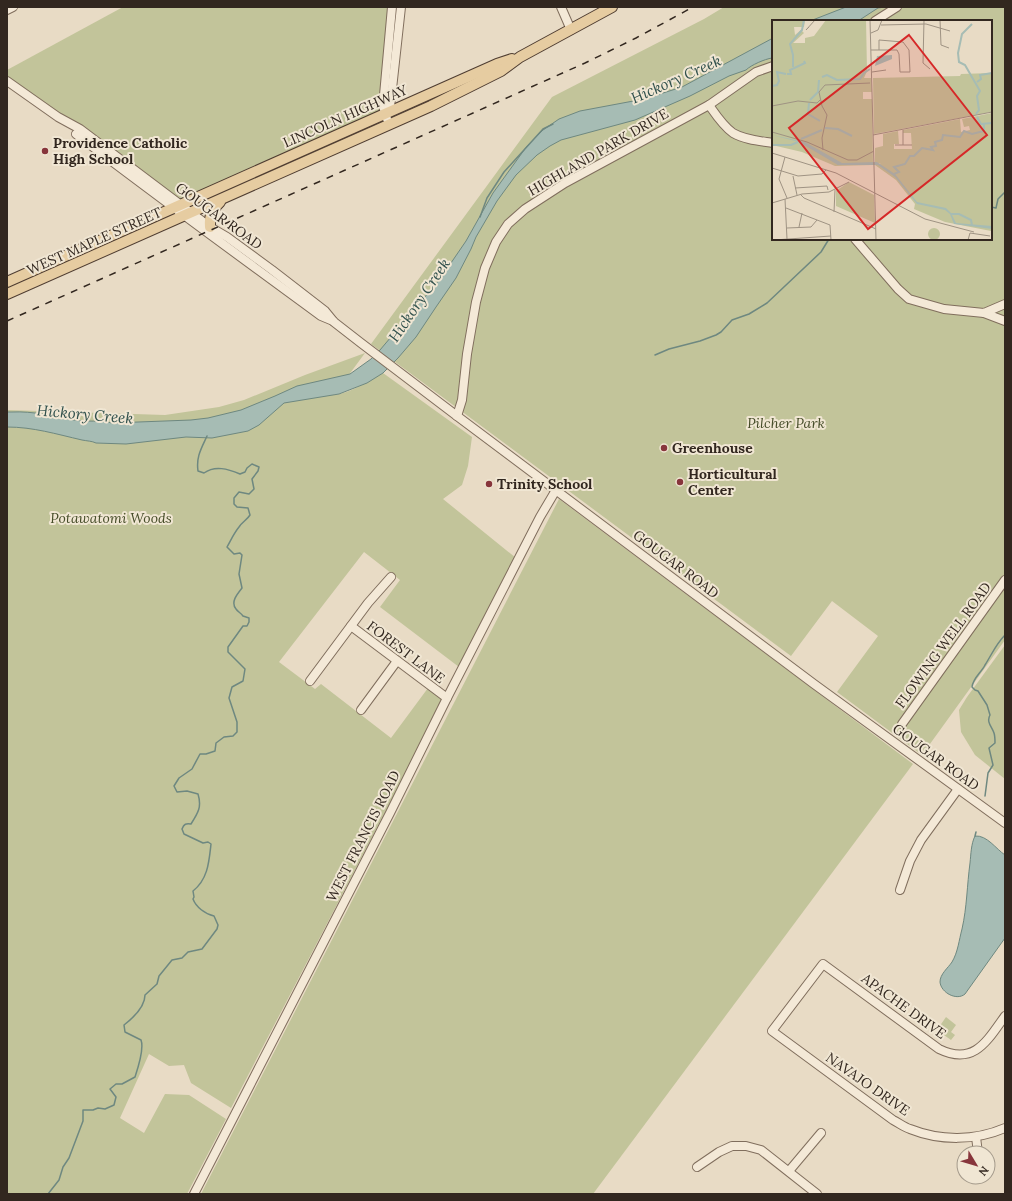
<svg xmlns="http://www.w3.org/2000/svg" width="1012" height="1201" viewBox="0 0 1012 1201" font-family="Lora,serif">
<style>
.green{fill:#c2c49a;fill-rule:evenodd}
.water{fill:#a6bcb4;stroke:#6e8880}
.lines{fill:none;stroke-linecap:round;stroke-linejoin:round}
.stream{stroke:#6e8880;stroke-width:1.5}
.minor-casing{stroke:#806e5d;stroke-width:10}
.major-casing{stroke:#4f3d31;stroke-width:12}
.minor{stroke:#f4e9d7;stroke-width:8}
.major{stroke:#e6cca1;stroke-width:10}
.rail{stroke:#32271f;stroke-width:1.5;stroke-dasharray:7 7;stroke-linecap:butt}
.poi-dot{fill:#87353b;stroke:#f0e6d3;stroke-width:1.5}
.labels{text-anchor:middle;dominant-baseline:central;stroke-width:4;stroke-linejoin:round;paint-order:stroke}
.street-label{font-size:14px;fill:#32271f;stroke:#f0e6d3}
.poi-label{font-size:14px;font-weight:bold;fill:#32271f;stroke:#f0e6d3;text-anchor:start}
.park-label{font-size:14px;font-style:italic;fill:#454c28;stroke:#f0e6d3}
.water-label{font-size:15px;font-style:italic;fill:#30504c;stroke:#f0e6d3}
.inset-river{fill:none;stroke:#a6bcb4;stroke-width:2}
.inset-road{fill:none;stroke:#9f9383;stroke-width:1}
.view{fill:#d62828;fill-opacity:0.15;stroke:#d62828;stroke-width:2}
.inset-edge{fill:none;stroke:#32271f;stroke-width:2}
</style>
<rect width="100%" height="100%" fill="#e8dbc5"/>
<g class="green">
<path d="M123,7H390L383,111L182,202L7,78V70Z"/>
<path d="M724,7H1005V640L922,755L837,692L878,636L832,601L791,656L371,344L552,97L704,19ZM773,21H991V239H773Z"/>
<path d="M365,353L334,395C352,393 367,381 383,373L472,437L468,466L462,485L443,499L516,558L459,667L380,607L400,580L364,552L279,662L315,689L321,684L391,738L428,688L444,699L231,1108L191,1083L184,1065L169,1066L149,1054L120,1118L144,1133L165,1094L189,1095L226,1119L187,1194H7V410L165,415L219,407L244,400L305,375Z"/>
<path d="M559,499L913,764L593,1194H201Z"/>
<path d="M1005,645V779L975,755L961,732L959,710L967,697Z"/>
<path d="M946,1017L956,1025L951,1032L955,1035L951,1040L937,1030Z"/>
</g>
<g class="water">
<path d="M846,7H885L878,8L858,21H810Z"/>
<path d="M773,38V57L772,58C765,59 751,65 746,70L729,76L690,96L635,120L561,140L550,146L537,155L516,175L497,201L476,237L471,249L456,278L436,307L416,337L398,358L383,373L367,383L339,394L284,403L259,425L248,431L212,438L186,437L126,444L96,443C92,441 87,441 82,440C56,434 33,427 7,427V412H12C33,411 53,416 74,420C87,422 100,420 112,423L191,420L208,418L241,410L275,396L297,386L350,374L371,359L380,350L440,279L466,241L493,193L527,146L543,130L559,119L580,111L644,99L682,87Z"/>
<path d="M975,836C987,835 996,849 1005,855V938L965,994C957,1001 941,993 940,982C940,974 948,968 952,962C958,952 959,940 962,929C967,907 967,885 970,863C971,854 971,844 975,836Z"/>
</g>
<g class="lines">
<g class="stream">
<path d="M991,207L996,208L998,199L1005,192"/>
<path d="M480,217L487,198L504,172L543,129L553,124"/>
<path d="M655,355L669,349L700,341L716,335L721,332L732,320L749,314L767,303L821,252L829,239"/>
<path d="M985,796L988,773L993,765L989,748L995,743C995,740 995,736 994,733C992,727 986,722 990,715L987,705L978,691L975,690L972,687C973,678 981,673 985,665C992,654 996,644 1005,635"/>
<path d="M975,836L976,832"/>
<path d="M48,1194L59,1180L63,1167L69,1158L83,1121V1110H93L98,1108L105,1109L114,1105L116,1097L110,1089L116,1084H122L135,1077C138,1068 144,1048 141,1040L125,1032L124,1025C133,1018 145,1007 145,995L157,984L159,976L172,960L182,958L188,952L202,949L217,929L218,925L214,916C205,914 196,907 193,899L194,897L193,891C208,879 209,862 211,844L208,842L203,843L184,834L182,829C184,824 186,823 191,824C198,813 202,807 198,794L187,791L177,792L174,786L179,778L192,769L200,754H206L215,751L216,743L224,737L233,736L237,732V722L229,698L232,687L243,681L245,669L228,652V647L243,626H247L249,622V618L243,616C241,613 238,612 236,609C230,602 238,593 242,588L239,574L242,555L240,553L234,554L227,547C231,540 234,533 239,527C242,522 247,520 250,515L248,508L237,507L234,504V498L239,492L249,494L254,489L252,479L258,471L259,467L252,464L247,468L245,472L240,474C228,469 215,465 204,473L198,471C196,457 201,449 207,436"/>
</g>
<g class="minor-casing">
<g id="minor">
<path d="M561,7L571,30"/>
<path d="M7,10L13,7"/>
<path d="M875,21L897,7"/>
<path d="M7,81L58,117L80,129L210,227L227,237L272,270L325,311L334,322L361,343L457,416L814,684L1005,823"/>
<path d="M709,105C716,115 723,126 733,133C745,140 760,141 773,143"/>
<path d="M386,113L390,107L401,7"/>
<path d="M387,119L383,106L392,7"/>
<path d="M76,134C157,196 239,256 321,316L333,321"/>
<path d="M855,239L898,289L909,299L944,309L984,313L1005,304"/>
<path d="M984,313L1005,321"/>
<path d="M457,416L462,400L467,354L476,302L485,268L496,242L508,224L525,209L565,183L709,105L756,72L773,66"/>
<path d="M351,626L447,698"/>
<path d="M310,681L368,603L391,577"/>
<path d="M361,710L397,661"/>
<path d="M902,724L1005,580"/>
<path d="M900,890L910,861L921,840L958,789"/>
<path d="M1005,1016C987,1041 974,1066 939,1049L823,964L772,1031L893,1120C899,1123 904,1127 910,1129C940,1141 975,1141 1005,1128"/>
<path d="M976,1137L978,1153"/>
<path d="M697,1167L719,1152L732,1146H746L761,1150L817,1194"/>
<path d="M789,1171L821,1133"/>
<path d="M194,1194L390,813L447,698L540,517L556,490"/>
</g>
</g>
<g class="major-casing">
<g id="major">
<path d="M210,227C209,216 212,210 220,202"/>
<path d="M7,282L497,64L512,59"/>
<path d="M7,294L431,106L501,71L520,57L612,7"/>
</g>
</g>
<use href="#minor" class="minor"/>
<use href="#major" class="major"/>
<path class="rail" d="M7,321L585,63L636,38L693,7"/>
</g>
<g class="poi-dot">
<circle cx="45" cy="151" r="4"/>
<circle cx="664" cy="448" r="4"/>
<circle cx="680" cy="482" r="4"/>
<circle cx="489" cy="484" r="4"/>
</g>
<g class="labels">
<g class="street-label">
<text transform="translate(345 116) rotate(-24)">LINCOLN HIGHWAY</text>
<text transform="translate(598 152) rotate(-30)">HIGHLAND PARK DRIVE</text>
<text transform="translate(219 216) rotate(36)">GOUGAR ROAD</text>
<text transform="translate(94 241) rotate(-24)">WEST MAPLE STREET</text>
<text transform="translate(676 564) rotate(37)">GOUGAR ROAD</text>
<text transform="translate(943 645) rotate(-54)">FLOWING WELL ROAD</text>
<text transform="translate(406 652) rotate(37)">FOREST LANE</text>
<text transform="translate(936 757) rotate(36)">GOUGAR ROAD</text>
<text transform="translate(363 836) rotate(-63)">WEST FRANCIS ROAD</text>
<text transform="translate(904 1006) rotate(36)">APACHE DRIVE</text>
<text transform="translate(868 1084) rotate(35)">NAVAJO DRIVE</text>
</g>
<g class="poi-label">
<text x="53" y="143">Providence Catholic<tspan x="53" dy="16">High School</tspan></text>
<text x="672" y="448">Greenhouse</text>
<text x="688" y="474">Horticultural<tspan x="688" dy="16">Center</tspan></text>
<text x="497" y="484">Trinity School</text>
</g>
<g class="park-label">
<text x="786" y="423">Pilcher Park</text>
<text x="111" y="518">Potawatomi Woods</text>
</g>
<g class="water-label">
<text transform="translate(676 79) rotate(-24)">Hickory Creek</text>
<text transform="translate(419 300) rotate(-56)">Hickory Creek</text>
<text transform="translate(85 414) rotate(5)">Hickory Creek</text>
</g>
</g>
<g transform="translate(772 20)">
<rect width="220" height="220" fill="#e8dbc5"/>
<path d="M0,0H33L32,7H22L23,15L29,10L32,13L21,23H33V18L42,16L54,0H94L95,51L92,58H99L100,72H91V79H100L101,145L63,146L30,132L0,125ZM220,53V92L102,114L101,58L188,56L189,54ZM220,93L219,211L173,202L142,189L143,184L124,160L103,145L109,144L103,142V128L111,126V114L126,111L127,124H122V129H140L139,113H131V110L188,99L189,112L198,110L197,106L192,107L190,99ZM77,162L102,175L103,203L64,186V171ZM156 214a6 6 0 1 1 12 0a6 6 0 1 1-12 0Z" fill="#c2c49a"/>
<path d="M120,35V39L103,46L105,36ZM0,115L33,122L70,143L105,142L123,154L145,182L174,188L179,193L184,203L220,206V209L182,204L178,194L173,190L145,184L123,157L106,145H66L27,122Z" fill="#a6bcb4"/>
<path class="inset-river" d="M200,4L190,14L186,33L187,42L193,45L208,71L205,76L207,90L204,94M21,47V35L18,24L30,10L32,0M15,54H19L18,50L33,43L32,41M50,57L55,55L65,60L88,59L92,53L98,49M205,62L209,59L208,55L220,53M0,66L5,65L7,61L5,52L14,54M38,80L46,72L47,60M37,83L36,94L48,101M205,97L209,104L220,103M53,108L66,109L80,116M29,119L50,110M0,125H19L26,122M65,144H81M122,154L127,152L122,147L133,144L138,136H142L150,128L161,130L159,127L164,126L163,122L170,120L171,115L188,117L192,111L200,114L212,111V104M179,194H187L199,200L200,205"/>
<path class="inset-road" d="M98,0L104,220M152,0L151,43L158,49M168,0L169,25L177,28M109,5L154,4L178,11M37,7L34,10L43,0M99,13L106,10L110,0M99,30H125L127,34L128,52H138L137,30L131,22L107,20V30M100,52L114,50M0,86L26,81L45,83L48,80M50,86L47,72L53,65L98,63M50,86L55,95L50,118L51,130M131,110V125M0,112L35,122L76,140H85L102,131M101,115L220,92M123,125H140M0,133L64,153L153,199L202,212M13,137L7,159L15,178M0,148L26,156L50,154L54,150M21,156L25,175M23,168L55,166L56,170M28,174L32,178L104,209M13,179L15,219M0,183L30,174L57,172L77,162M14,188L58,205L59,220M62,192L63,170M27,207L30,193M15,208L39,207L45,200M2,220L59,216M196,220L198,213L218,216"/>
<path class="view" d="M137,15L215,115L96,209L17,108Z"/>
<rect width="220" height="220" class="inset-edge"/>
</g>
<rect width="1012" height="1201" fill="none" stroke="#32271f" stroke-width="16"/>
<g transform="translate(976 1165) rotate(128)"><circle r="19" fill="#f0e6d3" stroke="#a49a8b"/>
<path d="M0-3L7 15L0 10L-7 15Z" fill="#87353b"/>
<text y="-6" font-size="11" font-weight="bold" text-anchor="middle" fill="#32271f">N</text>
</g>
</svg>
